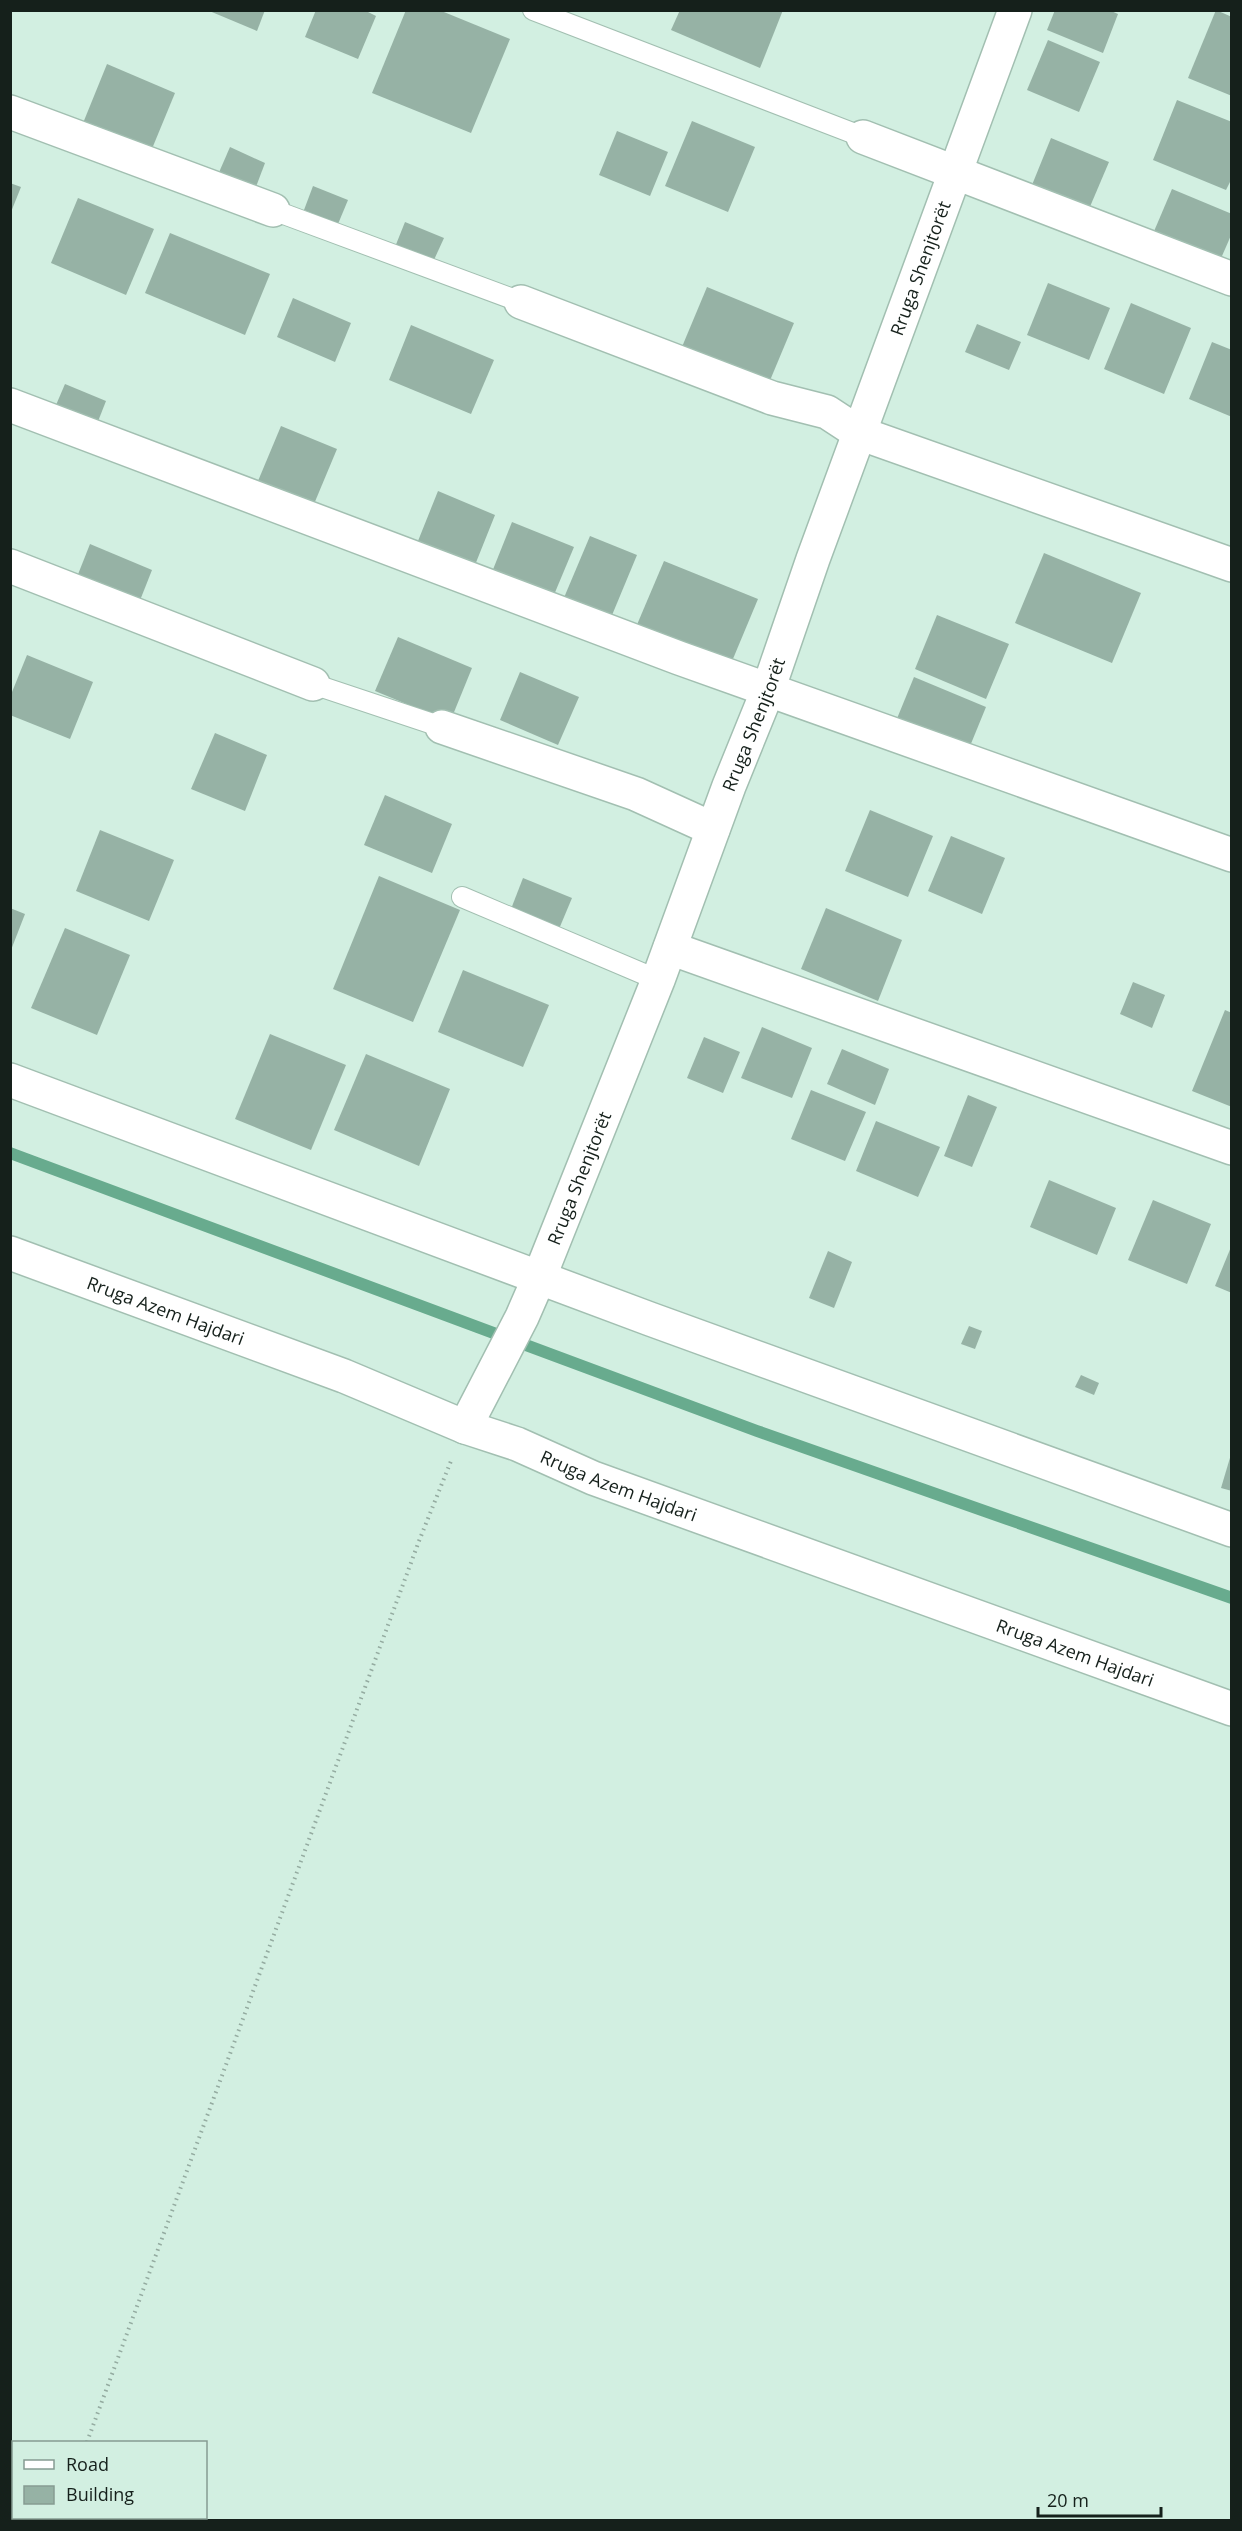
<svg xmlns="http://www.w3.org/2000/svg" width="1242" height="2531" viewBox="0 0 1242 2531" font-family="'Open Sans',sans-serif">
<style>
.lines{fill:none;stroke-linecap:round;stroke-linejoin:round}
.stream{stroke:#68ab8e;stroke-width:12}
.building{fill:#96b2a5}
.service-casing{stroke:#a2bfb1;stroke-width:22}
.minor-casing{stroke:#a2bfb1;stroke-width:36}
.path{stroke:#94aba0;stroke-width:4;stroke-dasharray:1.5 4.5;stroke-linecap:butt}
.service{stroke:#fff;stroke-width:20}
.minor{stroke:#fff;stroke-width:33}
.labels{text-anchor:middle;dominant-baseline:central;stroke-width:5;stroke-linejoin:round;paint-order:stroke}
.street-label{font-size:18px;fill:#15201b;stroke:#d2efe1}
</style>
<rect width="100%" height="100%" fill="#d2efe1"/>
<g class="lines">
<path class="stream" d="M10,1153L757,1431L1232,1598"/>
</g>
<g class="building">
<path d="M207,10H265L257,31Z"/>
<path d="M316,10H364L376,16L358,59L305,37Z"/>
<path d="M406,10H439L510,39L471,133L372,93Z"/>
<path d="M680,10H783L760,68L671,30Z"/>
<path d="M1055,10H1109L1118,14L1103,53L1047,30Z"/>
<path d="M1216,10L1232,17V96L1188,78Z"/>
<path d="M1048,40L1100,62L1079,112L1027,90Z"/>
<path d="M107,64L175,93L149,156L81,128Z"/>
<path d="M1177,100L1232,122V178L1226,190L1153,160Z"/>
<path d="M692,121L755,147L728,212L665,186Z"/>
<path d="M617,131L668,152L650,196L599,175Z"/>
<path d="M1051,138L1109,162L1089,209L1032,185Z"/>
<path d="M230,147L265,163L254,192L217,177Z"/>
<path d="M10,183L21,187L11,212H10Z"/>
<path d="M313,186L348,200L338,224L304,210Z"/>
<path d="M1172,189L1232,214V233L1219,263L1152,236Z"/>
<path d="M78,198L154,229L126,295L51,263Z"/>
<path d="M405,222L444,238L433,262L395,247Z"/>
<path d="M170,233L270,274L245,335L145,293Z"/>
<path d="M1048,283L1110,308L1089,360L1027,335Z"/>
<path d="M707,287L794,323L766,390L679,354Z"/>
<path d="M293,298L351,323L335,362L277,337Z"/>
<path d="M1131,303L1191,328L1164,394L1104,369Z"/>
<path d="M977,324L1021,342L1009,370L965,352Z"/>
<path d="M411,325L494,360L471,414L389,380Z"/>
<path d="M1212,342L1232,350V417L1189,399Z"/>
<path d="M65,384L106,401L95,429L53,412Z"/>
<path d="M281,426L337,449L314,504L258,481Z"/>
<path d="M438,491L495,515L473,570L416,546Z"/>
<path d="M512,522L574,547L551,602L490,577Z"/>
<path d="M590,536L637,555L610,620L563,600Z"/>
<path d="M90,544L152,570L137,608L75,582Z"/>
<path d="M1044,553L1141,593L1112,663L1015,623Z"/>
<path d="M664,561L758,599L730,666L636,627Z"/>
<path d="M937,615L1009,644L986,699L915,669Z"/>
<path d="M398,637L472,668L450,722L375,691Z"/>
<path d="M27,655L93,682L70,739L10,715V697Z"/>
<path d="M520,672L579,697L558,745L500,720Z"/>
<path d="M914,677L986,707L968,751L896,721Z"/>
<path d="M215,733L267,755L245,811L191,789Z"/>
<path d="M385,795L452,824L432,873L364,845Z"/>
<path d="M870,810L933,836L908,897L845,871Z"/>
<path d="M100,830L174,860L149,921L76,891Z"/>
<path d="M951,836L1005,858L982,914L928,891Z"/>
<path d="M379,876L460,910L413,1022L333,989Z"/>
<path d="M523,878L572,898L559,929L511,909Z"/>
<path d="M10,908L25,914L11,950H10Z"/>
<path d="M826,908L902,940L878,1001L801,969Z"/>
<path d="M65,928L130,955L97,1035L31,1008Z"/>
<path d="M463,970L549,1005L523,1067L438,1032Z"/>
<path d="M1133,982L1165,995L1152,1028L1120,1014Z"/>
<path d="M1225,1010L1232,1013V1107L1192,1091Z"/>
<path d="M762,1027L812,1048L792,1098L741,1078Z"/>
<path d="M270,1034L346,1065L311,1150L235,1119Z"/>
<path d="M704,1037L740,1052L723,1093L687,1078Z"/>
<path d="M842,1049L889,1069L875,1105L827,1084Z"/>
<path d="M366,1054L450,1089L419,1166L334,1130Z"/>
<path d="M811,1090L866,1112L845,1161L791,1139Z"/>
<path d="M968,1095L997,1107L972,1167L944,1156Z"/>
<path d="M876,1121L940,1147L918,1197L856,1171Z"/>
<path d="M1049,1180L1116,1208L1097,1255L1030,1227Z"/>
<path d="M1153,1200L1211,1224L1187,1284L1128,1260Z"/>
<path d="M1231,1247H1232V1293L1215,1286Z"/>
<path d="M828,1251L852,1262L834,1308L809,1298Z"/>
<path d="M969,1326L982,1331L975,1349L961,1344Z"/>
<path d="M1081,1375L1099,1383L1094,1395L1075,1387Z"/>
<path d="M1232,1451V1491L1221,1488Z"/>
</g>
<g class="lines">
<g class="service-casing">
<g id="service">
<path d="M533,10L863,137"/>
<path d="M273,210L521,302"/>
<path d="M313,684L442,727"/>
<path d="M462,897L658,980"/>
</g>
</g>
<g class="minor-casing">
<g id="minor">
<path d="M10,112L273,210"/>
<path d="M863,137L1232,279"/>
<path d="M521,302L772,398L827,412L859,433L1232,565"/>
<path d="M10,405L679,658L1232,855"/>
<path d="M10,566L313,684"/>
<path d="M442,727L636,794L713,829"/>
<path d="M670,948L1232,1148"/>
<path d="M10,1080L650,1319L1232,1530"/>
<path id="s1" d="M10,1253L344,1376L465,1427L517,1444L593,1478L1232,1709"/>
<path id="s2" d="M465,1427L522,1317L539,1278L658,980L729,786L768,690L813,559L1015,10"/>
</g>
</g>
<g class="path">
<path d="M87,2442L419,1541L451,1461"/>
<path d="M58,2520L60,2518"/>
</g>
<use href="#service" class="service"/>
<use href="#minor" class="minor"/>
</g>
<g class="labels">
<g class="street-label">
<text stroke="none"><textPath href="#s2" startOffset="1246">Rruga Shenjtorët</textPath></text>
<text stroke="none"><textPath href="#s2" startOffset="760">Rruga Shenjtorët</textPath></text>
<text stroke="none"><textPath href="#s2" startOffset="274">Rruga Shenjtorët</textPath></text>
<text stroke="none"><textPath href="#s1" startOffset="166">Rruga Azem Hajdari</textPath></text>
<text stroke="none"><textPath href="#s1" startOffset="652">Rruga Azem Hajdari</textPath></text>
<text stroke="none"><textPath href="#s1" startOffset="1138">Rruga Azem Hajdari</textPath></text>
</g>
</g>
<rect width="1242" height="2531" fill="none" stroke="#15201b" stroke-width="24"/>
<rect x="12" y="2441" width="195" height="78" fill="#d2efe1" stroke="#869c92" stroke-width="1.5"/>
<rect x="24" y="2460" width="30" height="9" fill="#ffffff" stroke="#869c92" stroke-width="1.5"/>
<text x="66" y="2471" font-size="18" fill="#15201b">Road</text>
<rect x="24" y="2486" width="30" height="18" fill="#96b2a5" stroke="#869c92" stroke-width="1.5"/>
<text x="66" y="2501" font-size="18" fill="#15201b">Building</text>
<path d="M1038 2507v9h123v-9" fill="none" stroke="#15201b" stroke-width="3"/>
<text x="1047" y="2507" font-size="18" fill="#15201b" stroke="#d2efe1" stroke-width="4.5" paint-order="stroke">20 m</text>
</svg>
